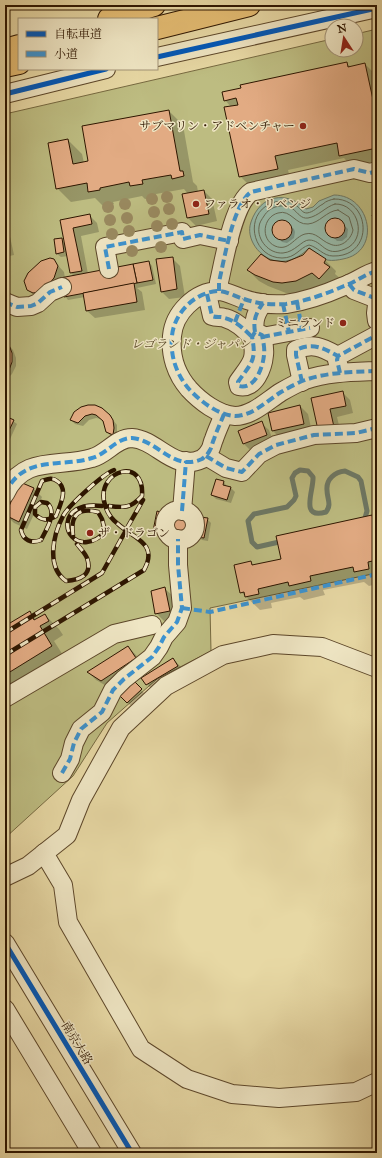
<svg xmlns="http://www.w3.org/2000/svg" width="382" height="1158" viewBox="0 0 382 1158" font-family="'IM FELL Great Primer','Noto Serif JP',serif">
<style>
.green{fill:#bdbc81;stroke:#766940}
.water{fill:#97b9a8;stroke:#6d7865}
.shadow{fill:#0003}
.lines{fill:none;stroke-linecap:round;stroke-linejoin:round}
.shore{stroke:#626854;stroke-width:1}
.stream{stroke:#6d7865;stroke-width:5}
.building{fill:#e2ab83;stroke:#2e1600}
.minor-casing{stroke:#5c4629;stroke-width:20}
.highway-casing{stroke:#2e1600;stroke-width:24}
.minor{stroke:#efe6c4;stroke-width:18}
.highway{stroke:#e4bc72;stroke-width:22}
.rail-casing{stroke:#2e1600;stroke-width:4.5}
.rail{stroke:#efe6c4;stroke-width:3;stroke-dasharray:9;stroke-linecap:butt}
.quiet{stroke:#3c93d0;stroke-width:4;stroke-dasharray:8 4;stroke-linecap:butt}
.cycleway-casing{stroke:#efe6c4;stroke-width:8}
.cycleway{stroke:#0057b8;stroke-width:5}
.tree{fill:#99895f}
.poi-dot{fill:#8f2418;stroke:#efe6c4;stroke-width:1.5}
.labels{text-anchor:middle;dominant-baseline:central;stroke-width:3;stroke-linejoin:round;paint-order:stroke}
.poi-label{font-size:12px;fill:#2e1600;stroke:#efe6c4;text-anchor:end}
.park-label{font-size:12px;font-style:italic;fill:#594827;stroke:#efe6c4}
.street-label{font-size:12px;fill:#2e1600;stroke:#efe6c4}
</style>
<rect width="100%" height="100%" fill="#e7d8a4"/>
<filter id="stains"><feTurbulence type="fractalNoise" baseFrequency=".005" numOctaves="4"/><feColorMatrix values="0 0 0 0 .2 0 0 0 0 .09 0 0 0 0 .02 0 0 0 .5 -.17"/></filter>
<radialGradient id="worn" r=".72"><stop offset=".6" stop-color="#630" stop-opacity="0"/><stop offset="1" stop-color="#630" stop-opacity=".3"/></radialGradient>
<path class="green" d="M377,29V573L210,608L211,651L157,679L107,723L73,776L5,838V114L332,39V50H356V34Z"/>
<path class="water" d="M334,195C371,195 382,252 343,259C338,260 333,261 327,260C321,258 315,252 309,248C300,257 289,263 276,261C260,258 245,239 251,222C260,195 286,190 306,209L313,207L319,201Z"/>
<g class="shadow">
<path d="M346,63L351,67L365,64L377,76V164L354,169L344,158L288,170L291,182L254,190L240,176L231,107L225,100Z"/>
<path d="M169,111L183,125L193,182L197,186L198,192L204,191L212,199L217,221L196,226L188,218V194L184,189L156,194V198L145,199L142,196L113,202L114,204L103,206L95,198L71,202L57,188L68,140L82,154L84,163L89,162Z"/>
<path d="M5,213L14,255L5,257Z"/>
<path d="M89,215L97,223L99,232L81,236L88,274L149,262L152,266L156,284L137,288L142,292L145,310L95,318L87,311L85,297L68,300L65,296L63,285L37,298L28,290L53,260L64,272L65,278L74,276L71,273L68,256L61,257L57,254L61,239L65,243L61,220Z"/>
<path d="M337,220L339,221L348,229L347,237L342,241H337L327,230V225L331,221Z"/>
<path d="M284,221L294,229L295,232L294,238L287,243L282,242L273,230L274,225L279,222Z"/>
<path d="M172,258L180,266L185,297L169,299L161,291Z"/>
<path d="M325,260L336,271L335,274L341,279L331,289L324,284L308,292L294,294L286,293L268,286L259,281L248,270L270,261L287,263Z"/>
<path d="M5,341L13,350L16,358V366L12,374L5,381Z"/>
<path d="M342,392L350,400L353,413L337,417L341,434L312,399Z"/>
<path d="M300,406L308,414L312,432L281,439L273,431Z"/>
<path d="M74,413L109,415L117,425V438L111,436L107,432L104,422L101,419L96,418L89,420L83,426L75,424L71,420Z"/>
<path d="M5,417L13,421L17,424L5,450Z"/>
<path d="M261,423L269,430L274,443L252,452L244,444L239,431Z"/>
<path d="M216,480L224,482L227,487L231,488L235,492L231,503L216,499L212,495Z"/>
<path d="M20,483L34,489L42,497L27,529L14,523L6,515Z"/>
<path d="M164,513L168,517L164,536L158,535L155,531Z"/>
<path d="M178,516L186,519L192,528L190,535L185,538L176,532L171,526L173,520Z"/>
<path d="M372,516L377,521V584L369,586L364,582L323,590L325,595L304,600L300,597L271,603L272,608L260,610L241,592L250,562L254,565L282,559Z"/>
<path d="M207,519L211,523L208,541L202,540L198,536Z"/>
<path d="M165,589L173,596L177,619L164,621L156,613Z"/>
<path d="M29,613L37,620L45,615L59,629L63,635L54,641L66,660L5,697V627Z"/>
<path d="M128,647L136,655L143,666L110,688L96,680L88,672Z"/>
<path d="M173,659L181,667L185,674L154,692L147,684Z"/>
<path d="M133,682L145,694L131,706L120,695Z"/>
</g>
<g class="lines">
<g class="shore">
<path d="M334,199C371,198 375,257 333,256C323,256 318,247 309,245C299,248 296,258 282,258C255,258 244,221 266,206C275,200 288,199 297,206C301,209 302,213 307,213C314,212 317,207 323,204C326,201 330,200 334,199Z"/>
<path d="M335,204C359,203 368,240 345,249C324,258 323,240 309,240C302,240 295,252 283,253C269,254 257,240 259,227C259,223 262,219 264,216C270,206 283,203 293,209C298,213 301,219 308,218C319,216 325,207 335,204Z"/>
<path d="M338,210L349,217L353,230C351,240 340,249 330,244C321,241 316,231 305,234C294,237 289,252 275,246C260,239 263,217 278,213C291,209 295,225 308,224C320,223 326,211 338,210Z"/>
</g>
<path class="stream" d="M300,470L308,471L313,477C314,490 299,520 326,512C332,504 327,499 327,490C326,479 335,472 345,471L358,477L361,481L367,511L365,518L359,524L257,547L252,542L248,521L254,514L287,507L294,500L296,496L292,478L295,473Z"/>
</g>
<g class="building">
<path d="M347,62L348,67L365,63L377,118V148L339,156L337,143L275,156L278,169L239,177L224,107L238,105L236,98L224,101L222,92L241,88L240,85Z"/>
<path d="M169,110L180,171H183L184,176L172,179L171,175L142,180L143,184L130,186L129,182L100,188V190L88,192L87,183L56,189L48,143L68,139L73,164L88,161L82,126Z"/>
<path d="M204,190L209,214L187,218L182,194Z"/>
<path d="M377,202V216H372L375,207Z"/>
<path d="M90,214L92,224L73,228L82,271L70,273L60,220Z"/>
<circle cx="335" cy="228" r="10"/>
<circle cx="282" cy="230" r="10"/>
<path d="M62,238L64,252L56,254L54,239Z"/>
<path d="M309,248L326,259L324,263L330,267L319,279L312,273L296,281L282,283L273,282L255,275L247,270L261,254L270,260L286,262L303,255Z"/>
<path d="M173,257L177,289L161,292L156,259Z"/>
<path d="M50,258L54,259L58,266L54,278L48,285L38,292L33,293L27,290L24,281L28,273L41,261Z"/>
<path d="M149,261L153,280L137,283L133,264Z"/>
<path d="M133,264L137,283L64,297L60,278Z"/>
<path d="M134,283L137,302L86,311L83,293Z"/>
<path d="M5,340L9,345L12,353V362L9,370L5,375Z"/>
<path d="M343,391L346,406L330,409L334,427L318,430L311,398Z"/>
<path d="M88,405H95L102,408L110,415L113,420L114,428L113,435L106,432L103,421L96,415L92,414L85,416L78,423L70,420L74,412L81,407Z"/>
<path d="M300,405L304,424L272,431L268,413Z"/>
<path d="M5,416L14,420L5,439Z"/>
<path d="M262,421L267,435L243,444L238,431Z"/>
<path d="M216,479L224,481L223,485L231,487L227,500L211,495Z"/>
<path d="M20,482L34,488L19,522L5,515Z"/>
<path d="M157,511L164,513L161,533L153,531Z"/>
<path d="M372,515L377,535V560L368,562L369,569L354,572L353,567L310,576L311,581L289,586L288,582L258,589L259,594L245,597L244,592L240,593L234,565L251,561L252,565L281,559L276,536Z"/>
<circle cx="180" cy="525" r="9"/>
<path d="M200,517L208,518L204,538L197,537Z"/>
<path d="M165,587L170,611L155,614L151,591Z"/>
<path d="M30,611L34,620L45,614L49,621L40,626L52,646L5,675V626Z"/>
<path d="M128,646L136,658L101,681L87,672Z"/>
<path d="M173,658L178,666L146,685L141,678Z"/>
<path d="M133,680L142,689L127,703L118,694Z"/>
</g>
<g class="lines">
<g class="minor-casing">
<g id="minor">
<path d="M157,57L377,8"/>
<path d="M5,94L106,69"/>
<path d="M109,269L105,247L182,232L183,239L200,235L229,241"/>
<path d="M377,271C365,274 356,282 344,286C326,294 306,301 286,304C272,305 258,304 244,299C236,297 227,291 218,291C195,292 174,313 172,336C170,355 176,374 189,389C200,401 218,415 235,416C252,416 267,401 281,392C288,388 297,383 305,380C328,372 353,372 377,371"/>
<path d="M349,284L354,290L377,299"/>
<path d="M219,291V282C224,261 233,204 251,192L354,169L370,173L377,171"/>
<path d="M207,294L212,316C217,318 220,316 225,318C236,321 244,329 252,337"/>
<path d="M5,302L17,307L31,306L38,303L50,292L62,287"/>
<path d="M377,305L376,313L377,321"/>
<path d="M255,332L252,337C257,361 251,363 238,382L239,386C255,390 263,367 264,355C265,348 263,341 262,335L255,332C253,320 256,313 263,303"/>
<path d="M262,337L310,328"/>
<path d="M339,367L337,360L338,356L377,335"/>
<path d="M302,382L296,355V350C313,342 323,348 338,356"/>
<path d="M206,456L226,468L242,472L259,454L276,445L314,435L356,433L377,428"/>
<path d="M5,494C23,454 60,468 92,458C107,454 116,438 132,438C158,440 173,472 202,459C205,457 208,454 210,450C212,447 212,443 214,439C217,430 221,422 224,414"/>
<circle cx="180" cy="525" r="15"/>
<path d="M182,511L186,461"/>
<path d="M5,698L114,634L152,625"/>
<path d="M62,773L70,759L74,743L81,729L102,712L113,690L124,679L152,657L159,647L164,637L177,622L182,608L178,565V539"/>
<path d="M44,853L63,885L68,922L141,1049L187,1079L232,1094L279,1098L356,1092L377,1082"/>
<path d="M5,877L28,866L67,835L81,800L121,728L166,686L223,655L273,644L322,647L377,668"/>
<path d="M5,943L132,1153"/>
<path d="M5,1009L92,1153"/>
</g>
</g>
<g class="highway-casing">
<g id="highway">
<path d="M109,19L154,5"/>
<path d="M157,28L249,5"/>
<path d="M5,50L19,46"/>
<path d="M5,66L19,63"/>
</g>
</g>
<use href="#minor" class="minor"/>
<use href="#highway" class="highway"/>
<g class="rail-casing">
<g id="rail">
<path d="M127,528L143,500"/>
<path d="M73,535C70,516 78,507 98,512L102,519L105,531C100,538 95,541 87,542C62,545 55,500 102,506"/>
<path d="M41,540C31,544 23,540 21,530L42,481C48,479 52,477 57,481C69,489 60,505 56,516C47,521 42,521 35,514V507L41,502L47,503C58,512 46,530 41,540"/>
<path d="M77,544C80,548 85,553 87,558C93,575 80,580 66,581C46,567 53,535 63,516C69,505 103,474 114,470"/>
<path d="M5,633L102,573L125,532"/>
<path d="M5,655L144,570C159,543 133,538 118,524C110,518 106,511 104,501C98,470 145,456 142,496C131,508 125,508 109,506"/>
</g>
</g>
<use href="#rail" class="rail"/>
<g class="quiet">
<path d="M109,269L105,247L182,232L183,239L200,235L229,241"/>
<path d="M377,271C365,274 356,282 344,286C326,294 306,301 286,304C272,305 258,304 244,299C236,297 227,291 218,291C195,292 174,313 172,336C170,355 176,374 189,389C200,401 218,415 235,416C252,416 267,401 281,392C288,388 297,383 305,380C328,372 353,372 377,371"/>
<path d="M349,284L354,290L377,299"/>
<path d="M219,291V282C224,261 233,204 251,192L354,169L370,173L377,171"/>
<path d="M207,294L212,316C217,318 220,316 225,318C236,321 244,329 252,337"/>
<path d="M5,302L17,307L31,306L38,303L50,292L62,287"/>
<path d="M297,302L302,329"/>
<path d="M283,304L289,332"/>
<path d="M377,305L376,313L377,321"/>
<path d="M235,322L244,299"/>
<path d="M255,332L252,337C257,361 251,363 238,382L239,386C255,390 263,367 264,355C265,348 263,341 262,335L255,332C253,320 256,313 263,303"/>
<path d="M262,337L310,328"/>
<path d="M340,373L337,360L338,356L377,335"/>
<path d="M302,382L296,355V350C313,342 323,348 338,356"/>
<path d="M206,456L226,468L242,472L259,454L276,445L314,435L356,433L377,428"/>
<path d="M5,494C23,454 60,468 92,458C107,454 116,438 132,438C158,440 173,472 202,459C205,457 208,454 210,450C212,447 212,443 214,439C217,430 221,422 224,414"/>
<path d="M182,511L186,461"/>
<path d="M182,608L210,612L377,574"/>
<path d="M62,773L70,759L74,743L81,729L102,712L113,690L124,679L152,657L159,647L164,637L177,622L182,608L178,565V539"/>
</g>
<g class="cycleway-casing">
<g id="cycleway">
<path d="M157,57L377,8"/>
<path d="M5,94L106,69"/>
<path d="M5,943L132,1153"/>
</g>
</g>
<use href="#cycleway" class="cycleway"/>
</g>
<g class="tree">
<circle cx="167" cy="197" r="6"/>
<circle cx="152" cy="199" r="6"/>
<circle cx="125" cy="204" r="6"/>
<circle cx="108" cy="207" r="6"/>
<circle cx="169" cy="209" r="6"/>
<circle cx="154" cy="212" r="6"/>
<circle cx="127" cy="218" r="6"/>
<circle cx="110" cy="220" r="6"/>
<circle cx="172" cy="224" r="6"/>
<circle cx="157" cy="226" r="6"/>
<circle cx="129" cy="231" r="6"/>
<circle cx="112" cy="234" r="6"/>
<circle cx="161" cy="247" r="6"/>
<circle cx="132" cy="251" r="6"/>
</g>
<g class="poi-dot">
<circle cx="303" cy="126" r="4"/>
<circle cx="196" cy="204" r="4"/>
<circle cx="343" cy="323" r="4"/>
<circle cx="90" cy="533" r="4"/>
</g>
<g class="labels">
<g class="poi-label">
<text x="295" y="126">サブマリン・アドベンチャー</text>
<text x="204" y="204" text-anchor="start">ファラオ・リベンジ</text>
<text x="335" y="323">ミニランド</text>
<text x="98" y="533" text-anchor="start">ザ・ドラゴン</text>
</g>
<g class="park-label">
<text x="191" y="344">レゴランド・ジャパン</text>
</g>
<g class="street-label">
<text transform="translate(77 1043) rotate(59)">南京大路</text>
</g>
</g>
<rect width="382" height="1158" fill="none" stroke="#e7d8a4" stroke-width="20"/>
<rect x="6" y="6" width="370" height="1146" fill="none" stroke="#2e1600" stroke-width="2"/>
<rect x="10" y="10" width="362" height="1138" fill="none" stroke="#2e1600"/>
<rect x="18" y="18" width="140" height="52" fill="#efe6c4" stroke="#a29376"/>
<rect x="26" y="31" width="20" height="6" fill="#0057b8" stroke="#a29376"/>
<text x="54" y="38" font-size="12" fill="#2e1600">自転車道</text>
<rect x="26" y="51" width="20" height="6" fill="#3c93d0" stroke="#a29376"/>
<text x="54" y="58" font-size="12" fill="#2e1600">小道</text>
<g transform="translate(344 38) rotate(348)"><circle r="19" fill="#efe6c4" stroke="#a29376"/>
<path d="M0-3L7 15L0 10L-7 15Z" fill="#8f2418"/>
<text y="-6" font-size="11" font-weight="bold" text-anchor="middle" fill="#2e1600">N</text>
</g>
<rect width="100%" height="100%" filter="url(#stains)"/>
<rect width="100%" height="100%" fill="url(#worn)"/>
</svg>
